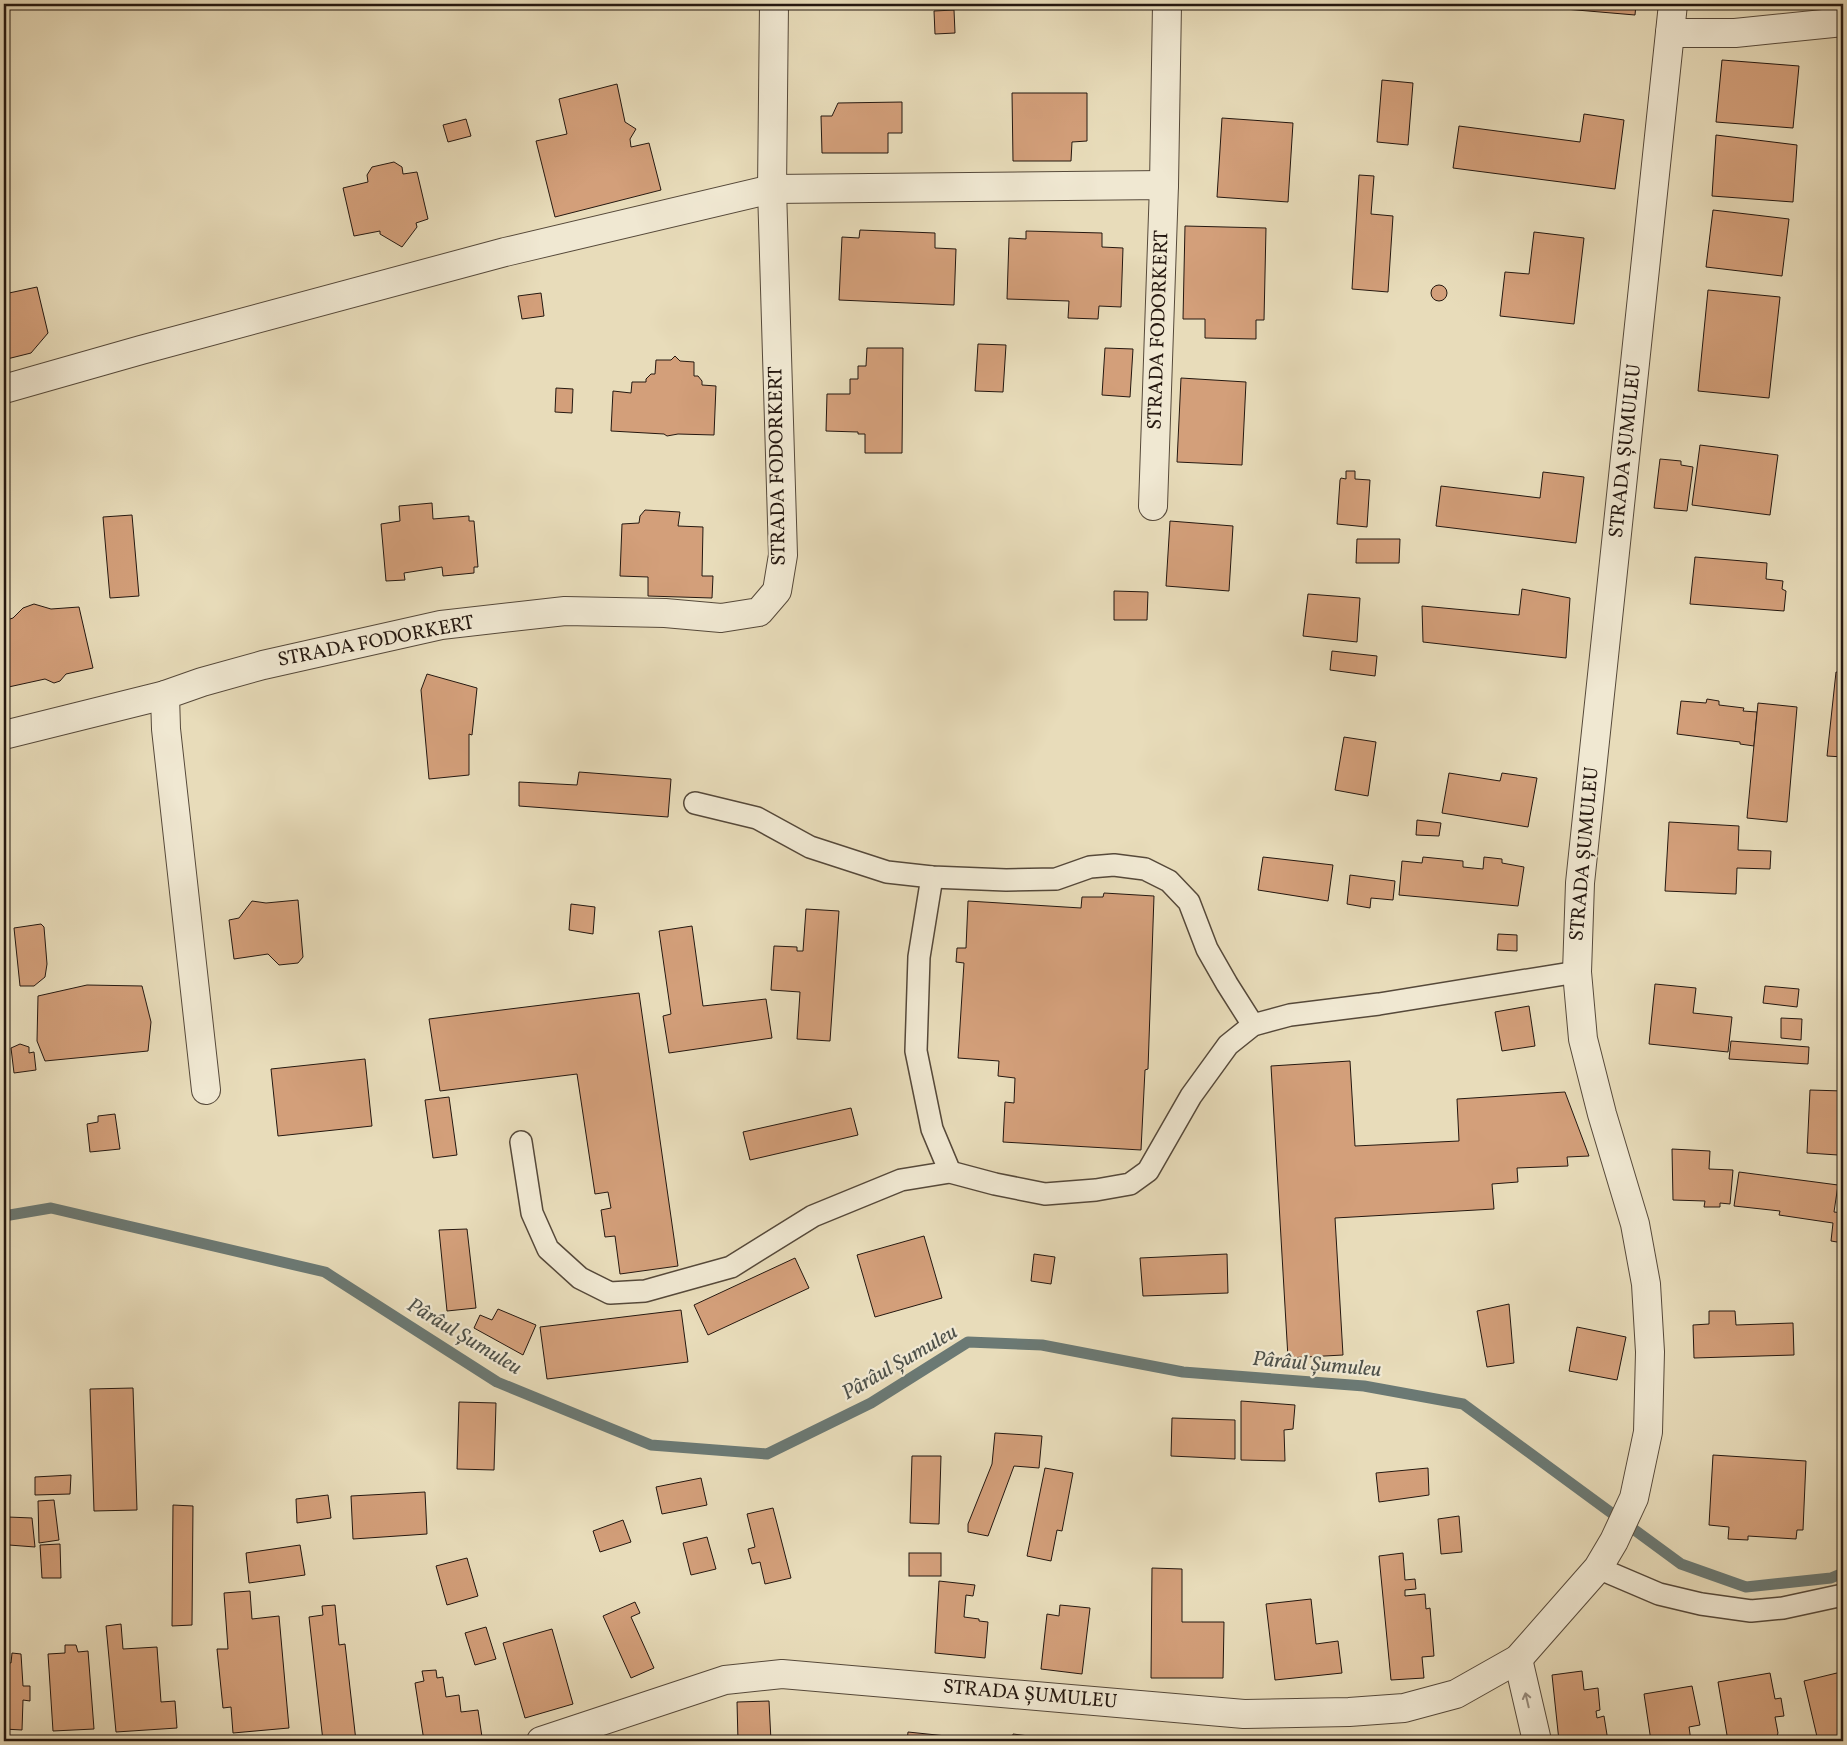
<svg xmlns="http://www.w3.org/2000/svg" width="1847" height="1745" viewBox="0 0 1847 1745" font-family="Vollkorn,serif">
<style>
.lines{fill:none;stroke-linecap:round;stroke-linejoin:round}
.stream{stroke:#6b7974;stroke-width:11}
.building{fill:#d39f7a;stroke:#251810}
.lane-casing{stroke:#56493a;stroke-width:24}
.street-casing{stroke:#56493a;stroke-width:30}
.lane{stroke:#f0e8d2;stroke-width:21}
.street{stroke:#f0e8d2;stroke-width:28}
.oneway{stroke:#958a7b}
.labels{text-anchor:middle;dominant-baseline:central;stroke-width:4.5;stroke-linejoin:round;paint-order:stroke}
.street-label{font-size:20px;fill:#251810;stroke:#f0e8d2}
.water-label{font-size:21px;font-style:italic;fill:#4e514a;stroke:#f0e8d2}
</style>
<rect width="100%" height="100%" fill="#e8dcba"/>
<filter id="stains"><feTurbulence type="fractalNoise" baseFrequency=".004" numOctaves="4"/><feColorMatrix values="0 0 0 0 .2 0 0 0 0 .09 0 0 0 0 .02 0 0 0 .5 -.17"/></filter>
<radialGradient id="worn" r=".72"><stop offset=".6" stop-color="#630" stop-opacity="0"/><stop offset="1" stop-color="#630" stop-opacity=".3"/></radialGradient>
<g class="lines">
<path class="stream" d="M4,1216L51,1208L325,1272L497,1382L651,1445L767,1454L871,1403L968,1342L1042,1345L1183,1372L1364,1386L1463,1404L1681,1564L1746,1587L1831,1578L1843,1573"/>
</g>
<g class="building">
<path d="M1565,4H1636L1635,15L1565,9Z"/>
<path d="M954,10L955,33L935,34L934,11Z"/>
<path d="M1722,60L1799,66L1793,128L1716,122Z"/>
<path d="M1382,80L1413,83L1408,145L1377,142Z"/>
<path d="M617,84L625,122L636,129L630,139L631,147L649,143L661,190L555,217L536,141L567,134L559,99Z"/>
<path d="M1012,93H1087V141L1072,142L1071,161H1013Z"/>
<path d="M902,102V133H888V153H822L821,116H832L838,103Z"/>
<path d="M1584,114L1624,120L1615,189L1453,168L1459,126L1580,142Z"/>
<path d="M1222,118L1293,123L1288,202L1217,197Z"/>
<path d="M466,119L471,136L448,142L443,125Z"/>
<path d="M1716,135L1797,145L1793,202L1712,196Z"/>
<path d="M394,162L402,167L403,174L417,172L428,219L416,223L417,227L402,247L380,234V231L354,236L343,188L368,182L367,175L372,167Z"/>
<path d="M1359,175L1374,176L1371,214L1393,216L1388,292L1352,289Z"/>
<path d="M1713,210L1789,219L1782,276L1706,267Z"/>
<path d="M1185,226L1266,228L1264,320H1256V339L1205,338V319H1183Z"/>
<path d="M860,230L935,233V248L956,249L954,305L839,300L842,237L859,238Z"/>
<path d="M1026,231L1102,233V247L1123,248L1121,307L1099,306L1098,319L1068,318L1069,301L1007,299L1009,238L1026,239Z"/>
<path d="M1534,232L1584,238L1574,324L1500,316L1505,272L1529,274Z"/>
<circle cx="1439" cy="293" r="8"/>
<path d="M37,287L48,333L31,353L7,359L5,351H4V290L9,293Z"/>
<path d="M1708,290L1780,297L1769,398L1698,391Z"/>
<path d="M541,293L544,316L522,319L518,296Z"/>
<path d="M978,344L1006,345L1003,392L975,391Z"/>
<path d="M867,348H903L902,453H865V434H858V432L826,431L827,394H850V379H858V366H866Z"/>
<path d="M1105,348L1133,349L1130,397L1102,395Z"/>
<path d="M675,356L680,361L694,362V376H698L702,381V385L716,386L714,435L678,434L667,436L664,434L611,431L613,391L631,393L632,382H646V379L651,374H655L656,360H671Z"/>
<path d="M1181,378L1246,382L1242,465L1177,462Z"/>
<path d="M556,388L573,389L572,413L555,412Z"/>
<path d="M1700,445L1778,455L1770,515L1692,505Z"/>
<path d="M1660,459L1681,461V465L1693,467L1687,511L1654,508Z"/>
<path d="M1346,471H1355V479L1370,480L1367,527L1337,524L1340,480L1341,478L1346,479Z"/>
<path d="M1543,472L1584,477L1576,543L1436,526L1441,486L1540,498Z"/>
<path d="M432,503L433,519L469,516V521H474L478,567H474V573L443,576L442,567L404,573L405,580L386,581L381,524L400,521L399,506Z"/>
<path d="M645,510L680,512L678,526L703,527L702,576H713L712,598L648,596V577L620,576L622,524L639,523L640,516Z"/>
<path d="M132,515L139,596L110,598L103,517Z"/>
<path d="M1170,521L1233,526L1229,591L1166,586Z"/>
<path d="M1357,539H1400L1399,563H1356Z"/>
<path d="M1695,557L1767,563L1766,579L1783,581L1782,589L1786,591L1784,611L1690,604Z"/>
<path d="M1522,589L1570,598L1566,658L1423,642L1422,606L1519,615Z"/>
<path d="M1114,591L1148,592L1147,620H1114Z"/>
<path d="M1308,594L1360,598L1357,642L1303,636Z"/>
<path d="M34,604L51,609L79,607L93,668L66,674L60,681L54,683L45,679L4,688V621L13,618L23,608Z"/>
<path d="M1332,651L1377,656L1375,676L1330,670Z"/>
<path d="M1836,672L1843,673V757L1827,756Z"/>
<path d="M427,674L477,688L472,735L469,734V775L429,779L421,690Z"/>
<path d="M1707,699L1719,701V705L1744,708L1743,711L1757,712L1754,746L1740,744V742L1677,734L1681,701L1706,703Z"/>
<path d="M1758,703L1797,707L1787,822L1747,818Z"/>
<path d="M1344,737L1376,742L1368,796L1335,790Z"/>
<path d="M579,772L671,779L668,817L519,806V782L577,785Z"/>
<path d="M1449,773L1500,781L1502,773L1537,778L1528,827L1442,813Z"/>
<path d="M1417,820L1441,823L1439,836L1416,835Z"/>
<path d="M1669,822L1739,826L1738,850L1771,851L1770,869L1737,868L1736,894L1665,891Z"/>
<path d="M1263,857L1333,865L1328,901L1258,890Z"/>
<path d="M1423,857L1463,861V867L1483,869L1484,857L1502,859V863L1524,867L1518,906L1399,895L1402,861L1422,863Z"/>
<path d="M1350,875L1395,881L1393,900L1371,898L1370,908L1347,904Z"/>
<path d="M1104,893L1154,896L1148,1069L1145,1070L1141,1150L1003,1142L1005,1102L1014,1103L1015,1078L998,1076L999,1061L958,1058L964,963L956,962L957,948H966L968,901L1081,908L1082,897H1103Z"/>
<path d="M298,900L303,957L298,963L279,965L268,954L234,959L229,920L239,918L252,901L266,903Z"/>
<path d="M571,904L595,907L593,934L569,930Z"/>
<path d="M806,909L839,911L830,1041L797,1039L800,992L771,990L774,946L797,947V951H803Z"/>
<path d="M41,924L44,927L47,964L45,977L34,986H20L14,928Z"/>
<path d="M692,926L703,1006L766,999L772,1038L669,1053L663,1016L671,1014L659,931Z"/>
<path d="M1498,934L1517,935V951L1497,950Z"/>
<path d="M1655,984L1696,988L1693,1013L1732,1017L1728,1052L1649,1044Z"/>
<path d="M87,985L142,986L151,1022L148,1051L45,1061L37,1041L38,996Z"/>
<path d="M1765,986L1799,989L1797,1007L1763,1003Z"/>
<path d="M639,993L678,1266L620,1274L615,1236L605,1237L601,1210L611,1208L608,1192L595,1194L577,1074L440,1091L429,1019Z"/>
<path d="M1529,1006L1535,1046L1502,1051L1495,1012Z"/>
<path d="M1781,1018L1802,1019L1801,1040L1781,1038Z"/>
<path d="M1731,1041L1809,1047L1808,1064L1729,1059Z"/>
<path d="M20,1044L29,1047V1053L34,1052L36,1070L14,1073L11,1048Z"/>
<path d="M365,1059L372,1126L278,1136L271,1069Z"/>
<path d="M1350,1061L1355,1146L1459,1141L1457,1099L1565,1092L1589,1156L1567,1157L1568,1166L1517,1168L1518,1182L1492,1184L1494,1209L1335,1218L1343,1355L1288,1358L1271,1066Z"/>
<path d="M1810,1090L1843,1091V1148H1838V1155L1807,1153Z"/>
<path d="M449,1097L457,1155L433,1158L425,1100Z"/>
<path d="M851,1108L858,1135L750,1160L743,1132Z"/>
<path d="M115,1114L120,1149L90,1152L87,1124L98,1122V1116Z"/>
<path d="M1672,1149L1710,1151L1709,1169L1733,1170L1730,1204L1720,1203V1207H1704L1705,1201L1673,1200Z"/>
<path d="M1739,1172L1838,1185L1834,1212L1843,1213V1243L1831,1241L1833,1223L1779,1215L1780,1211L1734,1206Z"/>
<path d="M467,1229L476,1308L447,1311L439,1230Z"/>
<path d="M924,1236L942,1298L875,1317L857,1255Z"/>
<path d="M1034,1254L1055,1257L1051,1284L1031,1281Z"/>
<path d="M1227,1254L1228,1293L1143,1296L1140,1258Z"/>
<path d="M795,1258L809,1288L708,1335L694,1305Z"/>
<path d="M1509,1304L1514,1363L1487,1367L1477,1311Z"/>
<path d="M498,1309L536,1325L523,1355L474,1328L480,1315L492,1320Z"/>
<path d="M681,1310L688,1362L547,1379L540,1327Z"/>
<path d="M1709,1311H1735L1736,1325L1793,1323L1794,1355L1694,1358L1693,1325L1709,1324Z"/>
<path d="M1577,1327L1626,1337L1617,1380L1569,1371Z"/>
<path d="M133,1388L137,1510L94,1511L90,1389Z"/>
<path d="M1241,1401L1295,1405L1293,1429L1284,1430L1285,1461L1241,1460Z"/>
<path d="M459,1402L496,1403L494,1470L457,1469Z"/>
<path d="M1172,1418L1235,1420V1459L1171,1456Z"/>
<path d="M995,1433L1042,1436L1039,1468L1014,1466L988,1536L968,1532V1524L992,1464Z"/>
<path d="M1713,1455L1806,1461L1803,1530H1797L1796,1539L1748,1536V1540L1728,1539L1729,1527L1709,1525Z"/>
<path d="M912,1456H941L939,1524L910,1523Z"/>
<path d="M1045,1468L1073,1473L1062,1531L1057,1530L1051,1561L1027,1556Z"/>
<path d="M1428,1468L1429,1495L1379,1502L1376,1473Z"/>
<path d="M71,1475L70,1494L35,1495V1477Z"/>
<path d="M701,1478L707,1505L662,1514L656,1487Z"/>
<path d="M425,1492L427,1534L353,1539L351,1496Z"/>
<path d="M328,1495L331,1518L297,1523L296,1499Z"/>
<path d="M54,1500L59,1540L39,1543L38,1501Z"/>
<path d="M173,1505L193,1506L192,1625L172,1626Z"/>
<path d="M773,1508L791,1578L765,1584L760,1562L752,1564L748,1549L755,1547L747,1514Z"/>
<path d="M1843,1508V1544L1840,1543Z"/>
<path d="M1459,1516L1462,1552L1441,1554L1438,1519Z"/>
<path d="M8,1517L32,1518L35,1547L9,1545Z"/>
<path d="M623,1520L631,1542L600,1552L593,1531Z"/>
<path d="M707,1537L716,1569L691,1575L683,1543Z"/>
<path d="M60,1544L61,1578H42L40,1545Z"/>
<path d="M300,1545L305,1575L249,1583L246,1553Z"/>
<rect x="909" y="1553" width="32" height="23"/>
<path d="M1403,1553L1405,1580L1415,1579L1416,1589L1405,1590V1596L1425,1594L1426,1609L1430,1608L1434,1656L1422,1657L1424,1678L1391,1680L1379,1556Z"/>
<path d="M467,1558L478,1596L447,1605L436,1566Z"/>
<path d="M1152,1568L1182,1569V1622H1224L1223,1678H1151Z"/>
<path d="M939,1581L975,1585L973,1596L966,1595L964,1617L979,1619V1621L988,1622L985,1658L935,1653Z"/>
<path d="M250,1591L252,1619L279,1616L289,1728L233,1733L231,1707L223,1708L217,1649H228L224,1593Z"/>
<path d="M1311,1599L1316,1644L1338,1641L1342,1673L1275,1680L1266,1604Z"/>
<path d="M635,1602L640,1613L631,1617L654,1668L631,1678L603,1616Z"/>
<path d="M335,1605L339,1645L345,1644L356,1741H323L309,1617L323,1615L322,1606Z"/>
<path d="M1060,1605L1090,1608L1082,1674L1041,1669L1047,1614L1059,1616Z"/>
<path d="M121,1624L123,1649L157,1647L161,1702L175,1701L177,1728L116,1732L106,1626Z"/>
<path d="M486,1627L496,1659L475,1665L465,1633Z"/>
<path d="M552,1629L573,1704L525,1718L503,1643Z"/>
<path d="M65,1645H76L78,1652L88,1651L94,1729L53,1731L48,1654L65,1653Z"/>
<path d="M12,1653L21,1654L23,1686H30V1701L23,1700L22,1730L4,1729V1662L11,1663Z"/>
<path d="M436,1670L437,1678L443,1677L446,1697L459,1695L461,1712L478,1710L482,1737L451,1741H424L415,1683L424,1681L422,1671Z"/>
<path d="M1582,1671L1584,1690L1598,1688L1600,1710L1596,1711L1597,1718L1604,1716L1608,1741H1559L1552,1675Z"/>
<path d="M1841,1672L1843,1679V1741H1818L1804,1681Z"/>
<path d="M1770,1673L1775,1699L1781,1698L1784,1716L1775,1717L1778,1733L1775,1741H1728L1718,1682Z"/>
<path d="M1692,1686L1700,1725L1689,1727L1691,1741H1651L1644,1694Z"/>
<path d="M769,1701L771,1741H738L737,1702Z"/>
<path d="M908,1732L956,1737V1741H907Z"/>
<path d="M1013,1734L1061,1740V1741H1012Z"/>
<path d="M836,1736L837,1741H787L786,1737Z"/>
<path d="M672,1739L673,1741H653Z"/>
</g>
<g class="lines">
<g class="lane-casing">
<g id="lane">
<path d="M695,803L757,818L810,847L887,872L932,877L1006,880L1056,879L1090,867L1114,865L1145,869L1169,881L1189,902L1207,949L1227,984L1253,1025"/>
<path d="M932,877L919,957L916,1051L932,1129L950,1172"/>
<path d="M521,1142L532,1213L548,1249L580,1278L610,1293L645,1291L731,1267L813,1216L901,1180L950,1172L995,1184L1045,1194L1096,1190L1130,1184L1148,1171L1191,1096L1228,1045L1253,1025L1290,1015L1379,1004L1577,972"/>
<path d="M1598,1568L1659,1594L1701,1604L1751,1611L1783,1608L1843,1595"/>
</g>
</g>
<g class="street-casing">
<g id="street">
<path d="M1670,33H1735L1843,22"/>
<path d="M1164,185L1167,4"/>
<path d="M4,389L141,350L505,252L772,189L1164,185L1153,506"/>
<path d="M4,735L165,695"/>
<path d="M206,1090L166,729L165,695L202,682L263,665L441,625L565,611L665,613L721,618L759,612L777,591L783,555L772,189L774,4"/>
<path d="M1518,1659L1537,1741"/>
<path d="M541,1741L725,1680L782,1674L1244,1714L1349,1712L1404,1708L1456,1694L1518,1659L1598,1568L1614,1541L1634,1498L1648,1432L1650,1352L1646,1284L1635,1224L1602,1114L1583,1039L1577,972L1580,883L1673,4"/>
</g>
</g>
<use href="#lane" class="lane"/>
<use href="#street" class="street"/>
</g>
<defs><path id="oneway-shaft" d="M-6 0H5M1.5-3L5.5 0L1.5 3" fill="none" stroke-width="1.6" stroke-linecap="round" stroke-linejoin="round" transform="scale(1.25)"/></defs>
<use class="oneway" href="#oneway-shaft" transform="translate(1527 1700) rotate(-103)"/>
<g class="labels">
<g class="street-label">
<text transform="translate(1159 330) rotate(-88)">STRADA FODORKERT</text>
<text transform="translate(1626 451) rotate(-84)">STRADA ȘUMULEU</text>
<text transform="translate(778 466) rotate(-91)">STRADA FODORKERT</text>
<text transform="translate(376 642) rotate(-11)">STRADA FODORKERT</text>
<text transform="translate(1585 854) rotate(-85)">STRADA ȘUMULEU</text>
<text transform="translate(1030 1695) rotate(5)">STRADA ȘUMULEU</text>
</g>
<g class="water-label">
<text transform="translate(464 1337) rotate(31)">Pârâul Șumuleu</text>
<text transform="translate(900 1363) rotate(-30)">Pârâul Șumuleu</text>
<text transform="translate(1317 1365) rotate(5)">Pârâul Șumuleu</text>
</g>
</g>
<rect width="1847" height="1745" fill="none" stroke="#e8dcba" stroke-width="20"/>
<rect x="5" y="5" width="1837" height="1735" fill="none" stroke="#251810" stroke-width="2.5"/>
<rect x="10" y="10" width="1827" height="1725" fill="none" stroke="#251810"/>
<rect width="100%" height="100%" filter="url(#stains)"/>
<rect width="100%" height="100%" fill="url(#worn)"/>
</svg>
